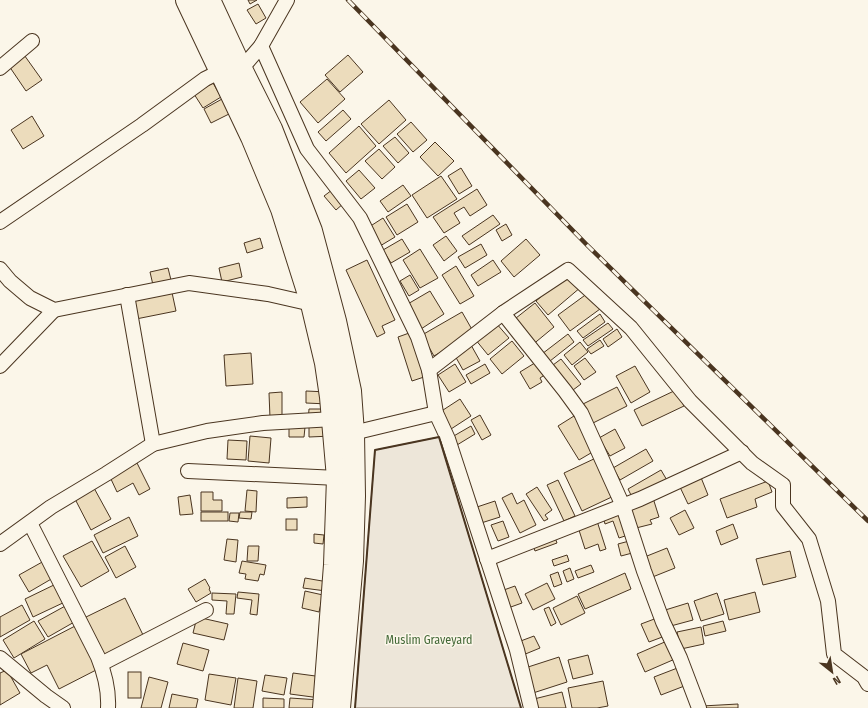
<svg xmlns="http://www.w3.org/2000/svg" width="868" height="708" viewBox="0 0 868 708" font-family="'Fira Sans Condensed',sans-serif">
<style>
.green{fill:#ede6d9;stroke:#887966}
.building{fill:#ecdcbc;stroke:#4a3520}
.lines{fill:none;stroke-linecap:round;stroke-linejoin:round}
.minor-casing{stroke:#4a3520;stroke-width:16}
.trunk-casing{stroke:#4a3520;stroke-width:24}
.minor{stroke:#fbf6e9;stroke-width:14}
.trunk{stroke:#fbf6e9;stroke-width:22}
.rail-casing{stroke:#4a3520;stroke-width:4.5}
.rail{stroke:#fbf6e9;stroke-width:3;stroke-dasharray:9;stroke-linecap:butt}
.wall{stroke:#4a3520;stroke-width:2}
.labels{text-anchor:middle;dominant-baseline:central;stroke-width:3;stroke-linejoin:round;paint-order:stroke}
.park-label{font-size:12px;fill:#436837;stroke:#fbf6e9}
</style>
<rect width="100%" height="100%" fill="#fbf6e9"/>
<path class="green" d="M439,437L521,708H355L375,450Z"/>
<g class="building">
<path d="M248,0H257L250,4Z"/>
<path d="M258,4L266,18L256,24L247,10Z"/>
<path d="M22,52L42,80L26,91L7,63Z"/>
<path d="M348,55L363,72L340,92L325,75Z"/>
<path d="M327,79L345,99L318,123L300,102Z"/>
<path d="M213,83L221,97L203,108L194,94Z"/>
<path d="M222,99L229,114L211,123L204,109Z"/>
<path d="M389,100L406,120L379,144L361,124Z"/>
<path d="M343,110L351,119L326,141L318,132Z"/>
<path d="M32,116L44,136L23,149L11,130Z"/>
<path d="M411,122L427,140L413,152L397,134Z"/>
<path d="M359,126L376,146L346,173L329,153Z"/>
<path d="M395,137L409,153L398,163L383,146Z"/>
<path d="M435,142L454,161L438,176L420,157Z"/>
<path d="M379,149L395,167L382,179L365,161Z"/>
<path d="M461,168L472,186L459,194L448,176Z"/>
<path d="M359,170L375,188L361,199L346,181Z"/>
<path d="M441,176L457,199L427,218L412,195Z"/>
<path d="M403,185L411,196L388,212L380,201Z"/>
<path d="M477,189L487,205L470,216L464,207L454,213L460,223L444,233L433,217Z"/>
<path d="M332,190L344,203L336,210L324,196Z"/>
<path d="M407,204L418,222L397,235L386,217Z"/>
<path d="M493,215L500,224L469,245L462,236Z"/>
<path d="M383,218L395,237L380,246L369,227Z"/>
<path d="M506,224L512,235L502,241L496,230Z"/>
<path d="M446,236L457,251L444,261L433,245Z"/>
<path d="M260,238L263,248L247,253L244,243Z"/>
<path d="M402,239L410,252L391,263L383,250Z"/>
<path d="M526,239L540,255L514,277L501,261Z"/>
<path d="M481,244L487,255L465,268L458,257Z"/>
<path d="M420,249L438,278L420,288L403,260Z"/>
<path d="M367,260L395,320L382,326L385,333L377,337L346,270Z"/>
<path d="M493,260L501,272L478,286L471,275Z"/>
<path d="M239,263L242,277L222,282L219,268Z"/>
<path d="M456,266L474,296L460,304L442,275Z"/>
<path d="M168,268L171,280L153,285L150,272Z"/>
<path d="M569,273L581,287L548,315L536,301Z"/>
<path d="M410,275L419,290L409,296L400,281Z"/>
<path d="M171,288L176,311L136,319L132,296Z"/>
<path d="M430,291L444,314L421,329L406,305Z"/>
<path d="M588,293L600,309L570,331L558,315Z"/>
<path d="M535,303L554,327L531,346L511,322Z"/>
<path d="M462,312L474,333L434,356L422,335Z"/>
<path d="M600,314L605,322L583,338L577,331Z"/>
<path d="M496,323L509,338L488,355L475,339Z"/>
<path d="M608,323L613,329L588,346L583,340Z"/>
<path d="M617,329L622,337L608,347L603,339Z"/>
<path d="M412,332L427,376L412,381L398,337Z"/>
<path d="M568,334L574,342L545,365L538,357Z"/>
<path d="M600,340L604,346L591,354L587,349Z"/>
<path d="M512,341L524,356L502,374L490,359Z"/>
<path d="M580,342L588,352L572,365L564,355Z"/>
<path d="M471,345L480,361L463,370L454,354Z"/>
<path d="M251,353L253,384L226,386L224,355Z"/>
<path d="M585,358L596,372L584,380L574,366Z"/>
<path d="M561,359L581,384L569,393L549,368Z"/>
<path d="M538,361L546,374L540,378L542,382L530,389L520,372Z"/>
<path d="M455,364L466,382L449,392L438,375Z"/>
<path d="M485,364L490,373L471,384L466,375Z"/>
<path d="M635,366L650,392L631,403L616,376Z"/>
<path d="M617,387L627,406L591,424L581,405Z"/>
<path d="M676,390L684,406L642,426L634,410Z"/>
<path d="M306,391L328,392V404L306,403Z"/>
<path d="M282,392V417L270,418L269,393Z"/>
<path d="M460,399L471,416L451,429L440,412Z"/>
<path d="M309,409H329L308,422Z"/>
<path d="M480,415L491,435L482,440L471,420Z"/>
<path d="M574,416L596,450L579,460L558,426Z"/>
<path d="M309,426H332V436L309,437Z"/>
<path d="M471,426L475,434L457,445L452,437Z"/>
<path d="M289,427H305L304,437H289Z"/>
<path d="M615,429L625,448L610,456L599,438Z"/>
<path d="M250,436L271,438L269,463L248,461Z"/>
<path d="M228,440L247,441L246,460L227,459Z"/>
<path d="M646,449L653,461L620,480L613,468Z"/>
<path d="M598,457L616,495L582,511L564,473Z"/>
<path d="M137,463L150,489L139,495L133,483L117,492L110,477Z"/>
<path d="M661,470L668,482L634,501L628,489Z"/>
<path d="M700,475L708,495L688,504L679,485Z"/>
<path d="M558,480L575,516L564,521L547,485Z"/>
<path d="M768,481L772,492L755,499L757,507L727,518L720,499Z"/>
<path d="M537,487L552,510L545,515L548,519L544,521L526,494Z"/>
<path d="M94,488L111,519L91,530L75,499Z"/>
<path d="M247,490L257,491L256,512L245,511Z"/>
<path d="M201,492H213V500H222V511H201Z"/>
<path d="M512,493L517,504L524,500L536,525L520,533L502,498Z"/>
<path d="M190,495L193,514L180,515L178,497Z"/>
<path d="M307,497V507L287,508V498Z"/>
<path d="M653,498L659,517L650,520L652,524L632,529L626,506Z"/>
<path d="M495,501L500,517L478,524L474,508Z"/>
<path d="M622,509L631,534L619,538L613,521L605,524L603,516Z"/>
<path d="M685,510L694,528L679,535L670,518Z"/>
<rect x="201" y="512" width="27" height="9"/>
<path d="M240,512H252L251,519L239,518Z"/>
<path d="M230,513H239L238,522L229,521Z"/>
<path d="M129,517L138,536L103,553L94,535Z"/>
<rect x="286" y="519" width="11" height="11"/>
<path d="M503,521L509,537L498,541L491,525Z"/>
<path d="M597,521L606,549L600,551L598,544L585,549L578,527Z"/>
<path d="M733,524L738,538L721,545L716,531Z"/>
<path d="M314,534L324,535L323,544L314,543Z"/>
<path d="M554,535L557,543L535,551L532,543Z"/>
<path d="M227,539L238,540L236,562L224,560Z"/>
<path d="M633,540L636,552L621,556L618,544Z"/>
<path d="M92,541L109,571L81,587L63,556Z"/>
<path d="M125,546L136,567L116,578L105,557Z"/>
<path d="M248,546H259L258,561H247Z"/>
<path d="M667,548L675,568L650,578L642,558Z"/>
<path d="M790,551L796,577L763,585L756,559Z"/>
<path d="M567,555L569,561L554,566L552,560Z"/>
<path d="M44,561L53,578L29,592L19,575Z"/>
<path d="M242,561L266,565L264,575L260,574L258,581L245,579L246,574L239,573Z"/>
<path d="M591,565L594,572L578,578L575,571Z"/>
<path d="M570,568L574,579L567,582L563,571Z"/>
<path d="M558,572L562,584L554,587L550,575Z"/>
<path d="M625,573L631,589L585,609L578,594Z"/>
<path d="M305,578L328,582L326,591L303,588Z"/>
<path d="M205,579L210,588L209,589L211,593L196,602L188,589Z"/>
<path d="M58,583L67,601L33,617L25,599Z"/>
<path d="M547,583L555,599L533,610L525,594Z"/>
<path d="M515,586L522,603L508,608L501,591Z"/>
<path d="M305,591L323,595L319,612L302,608Z"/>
<path d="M238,592L259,594L257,615L250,614L252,600L237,598Z"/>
<path d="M755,592L760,612L729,620L724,600Z"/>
<path d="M212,593L236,594L234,614H226L227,601L212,600Z"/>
<path d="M717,593L724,614L701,621L694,601Z"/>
<path d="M577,596L585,613L561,625L553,608Z"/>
<path d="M125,598L144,637L104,657L84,618Z"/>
<path d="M688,603L693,620L667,627L662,611Z"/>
<path d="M22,605L30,620L0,637V617Z"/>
<path d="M67,605L76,621L48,637L38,621Z"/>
<path d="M549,607L556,623L551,626L544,609Z"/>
<path d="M197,617L228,624L224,640L193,633Z"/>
<path d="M657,618L665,636L649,642L641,624Z"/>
<path d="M34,621L45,639L14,658L3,640Z"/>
<path d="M723,621L726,631L705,636L703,626Z"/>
<path d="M77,625L100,668L59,689L47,665L31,673L21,654Z"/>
<path d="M701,627L704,644L681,649L677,632Z"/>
<path d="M534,636L540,648L523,655L518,642Z"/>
<path d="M667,641L675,659L645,672L637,654Z"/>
<path d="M183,643L209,650L203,671L177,664Z"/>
<path d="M588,655L593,674L573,679L568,660Z"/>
<path d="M559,657L567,682L533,693L525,668Z"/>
<path d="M680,667L687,685L661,695L654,677Z"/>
<path d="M7,670L20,693L0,705V673Z"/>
<rect x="128" y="672" width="13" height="26"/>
<path d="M293,673L323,677L320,698L290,694Z"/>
<path d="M209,674L236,678L231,705L205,700Z"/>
<path d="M265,675L287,678L284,695L262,691Z"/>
<path d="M149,677L168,682L161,708H141Z"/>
<path d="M238,678L257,681L253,708H234Z"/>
<path d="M603,681L608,706L597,708H572L568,688Z"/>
<path d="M562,692L566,708H536L534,699Z"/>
<path d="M172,694L198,699L196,708H169Z"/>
<path d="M263,698L284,699V708H263Z"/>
<path d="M290,698L320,700L319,708H289Z"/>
<path d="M738,704V708H702V706Z"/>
</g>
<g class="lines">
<g class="minor-casing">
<g id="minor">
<path d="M261,46L307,149L360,218L418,337L429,370L436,413L448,439L517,650L531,708"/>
<path d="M0,68L32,41"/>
<path d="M241,69L261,46L287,0"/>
<path d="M0,222L142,125L205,79L221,71"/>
<path d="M0,269L10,281L30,298L54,310L189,283L268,294L312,304"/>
<path d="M127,295L153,444"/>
<path d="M503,313L565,391L581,413L623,506L644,571L663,622L680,658L699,708"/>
<path d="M0,366L54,310"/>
<path d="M429,370L503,313L568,270L631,328L690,401L752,463L783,485V506L809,539L828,601L834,654L864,677L868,684"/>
<path d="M345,433H353L436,413"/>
<path d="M188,471L338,478"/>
<path d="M30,523L98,657C105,674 109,690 108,708"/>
<path d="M0,544L51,507L106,474L153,444L207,431L263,423L334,419"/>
<path d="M487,559L640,499L742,452"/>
<path d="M0,658L46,696L63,708"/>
<path d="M101,664L206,610"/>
</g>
</g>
<g class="trunk-casing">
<g id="trunk">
<path d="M187,0L252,137L282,209L312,304L326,363L331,397L338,478L335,565L324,708"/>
<path d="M209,0L241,69L271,129L311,231L335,321L350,391L353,433L354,496L352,561L339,708"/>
</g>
</g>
<use href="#minor" class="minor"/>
<use href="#trunk" class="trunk"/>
<g class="rail-casing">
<path id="rail" d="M348,0L587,245L868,521"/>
</g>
<use href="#rail" class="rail"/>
<path class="wall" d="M355,708L375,450L439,437L521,708"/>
</g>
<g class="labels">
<g class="park-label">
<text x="429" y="640">Muslim Graveyard</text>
</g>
</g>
<g transform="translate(832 672) rotate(150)" stroke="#fbf6e9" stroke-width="3" paint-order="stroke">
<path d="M0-3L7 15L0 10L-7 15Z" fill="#4a3520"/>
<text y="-6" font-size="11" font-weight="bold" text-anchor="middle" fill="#4a3520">N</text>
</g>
</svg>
